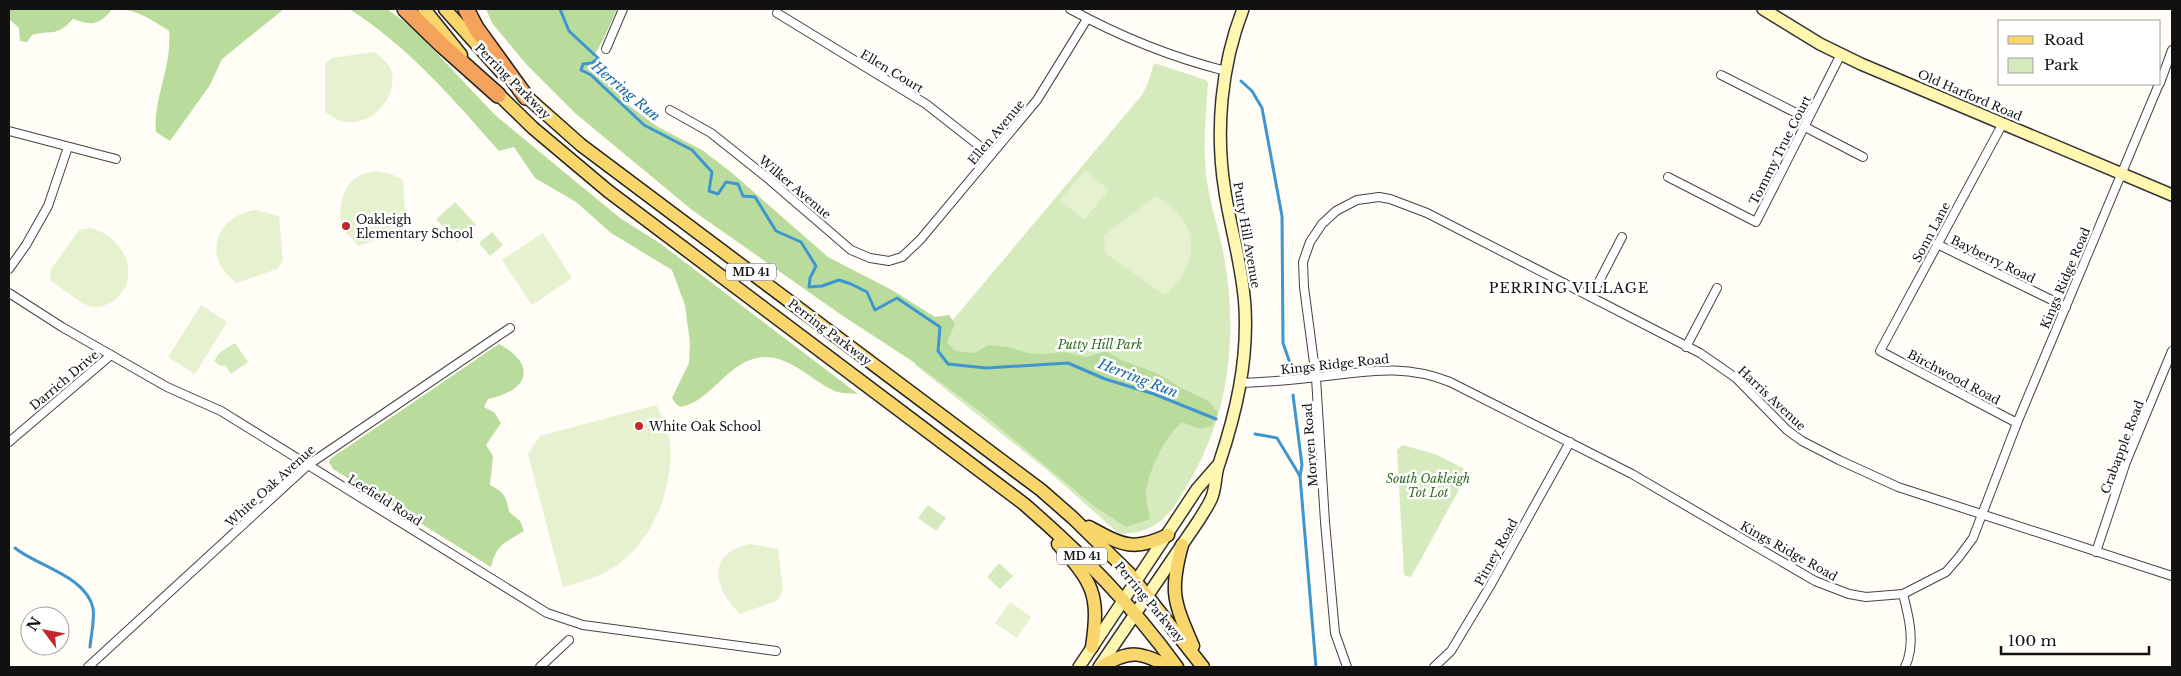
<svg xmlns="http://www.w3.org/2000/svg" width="2181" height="676" viewBox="0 0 2181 676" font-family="'Libre Baskerville',serif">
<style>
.green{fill:#d5ebbd}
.forest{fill:#b9dc9c}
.pitch{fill:#e6f2cf}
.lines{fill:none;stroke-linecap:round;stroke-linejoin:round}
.stream{stroke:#3f96cf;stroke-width:3}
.street-casing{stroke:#444;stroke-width:10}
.secondary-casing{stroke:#333;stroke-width:14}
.primary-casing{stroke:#222;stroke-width:15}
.highway-casing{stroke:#222;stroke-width:18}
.street{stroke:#fff;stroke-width:8}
.secondary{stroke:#fff6b0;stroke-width:11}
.primary{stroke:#f9d66b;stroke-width:12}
.highway{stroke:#f5a25d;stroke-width:15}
.poi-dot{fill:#c4262e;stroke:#fff;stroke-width:2}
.labels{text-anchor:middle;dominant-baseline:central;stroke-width:5;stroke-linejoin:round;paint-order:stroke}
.shield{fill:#fff;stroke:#585858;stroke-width:1}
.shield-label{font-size:11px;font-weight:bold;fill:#111}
.street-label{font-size:12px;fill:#111;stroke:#fff}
.poi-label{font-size:12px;fill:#111;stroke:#fff;text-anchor:start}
.park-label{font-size:12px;font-style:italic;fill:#2f6b1f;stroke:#fff}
.water-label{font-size:14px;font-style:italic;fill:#1768a6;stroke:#fff}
.neighbourhood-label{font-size:14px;letter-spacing:1px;fill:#111;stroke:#fff}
</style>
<rect width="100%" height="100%" fill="#fffdf5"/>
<g class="green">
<path d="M1154,63L1206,80L1208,83C1206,113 1203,144 1206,174C1209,202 1219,229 1224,256C1238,335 1230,414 1188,484C1170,515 1158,533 1119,534L1046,469L915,365L1142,95L1148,83Z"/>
<path d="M455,202L476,225L457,242L436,219Z"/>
<path d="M492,232L503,245L490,256L479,243Z"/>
<path d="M235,343L248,362L231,374L225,365L220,366L214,361L219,353Z"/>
<path d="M1402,445L1435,454L1465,469L1466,477L1411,577L1404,575L1397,450Z"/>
<path d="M928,505L946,518L936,531L918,518Z"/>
<path d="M999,563L1013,576L1000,589L987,577Z"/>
</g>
<g class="forest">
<path d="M9,9H284L222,59L210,85L170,141L156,132C153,97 172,69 169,31C149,18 137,9 112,9C100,25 92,26 73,19C55,38 53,29 32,35L27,42L20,41L19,28L9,19Z"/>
<path d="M349,9H387L413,28L495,115L620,218L661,244L858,394C851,393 841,394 835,391C812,381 790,355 762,357C727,361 713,400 681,407L676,404L672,398L689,363L690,343L685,305L672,270L611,233L576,202L535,178L514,147L499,151C453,99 408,46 349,9Z"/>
<path d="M486,9H617L603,40L594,56L599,71L627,104L658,127L702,150L731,172L828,257L892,290L935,317L949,315L955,324L947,342L955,351L974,353L989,345L1008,347L1028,353L1044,354L1063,352L1087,357L1106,351L1121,360L1157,373L1183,389L1209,401L1218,413L1212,426L1200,429L1182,422C1166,435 1146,474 1146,495C1146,503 1149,511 1150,519L1126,527L1095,507L982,413L909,359L843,316L692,210L575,113L526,64L492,23Z"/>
<path d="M499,344C539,366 527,391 488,399L484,407L494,412L501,423L486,445L493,456L490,485C503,491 507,497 509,512L520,521L524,531C505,543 497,543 491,567L333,469L329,462L330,459Z"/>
</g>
<g class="pitch">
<path d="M375,52C382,58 390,64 392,73C397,98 371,126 346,122C338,121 331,116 325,112V65L331,58Z"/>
<path d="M1085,170L1109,190L1084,220L1060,200Z"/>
<path d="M376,171L391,174L403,180L406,222L399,233L358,246C354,241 349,236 345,231C335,213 342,185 360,175C365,173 371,172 376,171Z"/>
<path d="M1156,196C1200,221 1203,263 1164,295L1105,253L1104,235Z"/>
<path d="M256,210L279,216L283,261L277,269L237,283C201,259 215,215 256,210Z"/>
<path d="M90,228C111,232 132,255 128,278C126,295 106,311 89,306C80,303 59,286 50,280L51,269L79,230Z"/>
<path d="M543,233L572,278L532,305L502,260Z"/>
<path d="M201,305L227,322L195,374L168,357Z"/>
<path d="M656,405C661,415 668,427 669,437C677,485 651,549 606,572C592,579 577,583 563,587L528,454L540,436Z"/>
<path d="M750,544L778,549L783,590L778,600L740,614C713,589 706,553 750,544Z"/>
<path d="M1010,602L1031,617L1017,638L995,623Z"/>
</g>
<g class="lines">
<g class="stream">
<path d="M560,9L569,31L598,58L592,63L583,64L581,70L591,75L644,125L692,150L712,172L709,191L718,194L726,182L738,184L743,196L755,197L776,231L801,242L816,266L810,278L809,287L822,286L839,280L851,284L867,292L875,310L897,298L940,327L938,351L948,364L986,368L1068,363L1105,379L1154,394L1216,419"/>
<path d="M1241,81L1252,91L1262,108L1282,216L1283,343L1291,366"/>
<path d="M1293,395L1302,465L1300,476"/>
<path d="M1255,434L1277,438L1300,476L1316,667"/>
<path d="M15,548C37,566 86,576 93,608C95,619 91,635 90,647"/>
</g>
<g class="street-casing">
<g id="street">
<path d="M1070,9C1119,36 1170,57 1226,71"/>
<path d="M777,13L926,104L991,155"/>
<path d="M606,49L623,9"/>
<path d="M1721,75L1808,119"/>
<path d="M2160,83L2172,50"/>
<path d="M670,110L711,133L765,176L851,250L870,258L889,261L902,257L920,240L1037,100L1087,19"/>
<path d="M2003,123L1880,351L2017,423"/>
<path d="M1805,127L1863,157"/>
<path d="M9,131L116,159"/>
<path d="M1668,177L1756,222L1841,54"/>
<path d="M1937,244L2066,307"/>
<path d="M9,269L26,245L48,206L68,147"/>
<path d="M9,293L62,327L167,387L221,411L547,613L583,625L776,651"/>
<path d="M1591,297L1622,237"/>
<path d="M1686,347L1717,288"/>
<path d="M1241,383C1267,382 1292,380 1318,377C1366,372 1403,363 1450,382L1632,474L1815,581L1849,594L1866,597L1903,594L1946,572L1959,557L1973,538L2017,423L2159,84"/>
<path d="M9,442L111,355"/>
<path d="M2096,552L2126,462L2172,351"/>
<path d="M1903,594C1909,617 1916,644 1905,667"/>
<path d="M88,667L308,465L510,328"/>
<path d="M540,667L569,640"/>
<path d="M1347,667L1335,633L1325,522L1316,378L1304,287L1303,262L1310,242L1322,224L1336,211L1357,200L1379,197L1390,199L1427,213L1700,353L1736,378L1787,430L1802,441L1839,460L1898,487L2172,576"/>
<path d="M1434,667L1451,651L1490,586L1570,442"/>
</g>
</g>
<g class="secondary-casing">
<g id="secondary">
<path d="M1763,9L1820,44L1861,64L2172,195"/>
<path d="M1079,667L1197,489L1217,466"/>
<path d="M1099,667L1199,520C1203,513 1209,505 1212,497C1216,487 1215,474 1219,464C1236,413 1248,362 1245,308C1243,268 1231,231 1225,192C1215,131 1221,66 1243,9"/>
</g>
</g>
<g class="primary-casing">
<g id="primary">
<path d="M424,9L461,55"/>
<path d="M445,9L505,76"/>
<path d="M492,88L533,128L608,191L1024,504C1083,555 1131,604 1177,667"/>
<path d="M519,90L581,145L1041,490L1073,518L1129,573L1203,667"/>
<path d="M1089,527C1122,545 1133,552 1168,535"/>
<path d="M1058,544C1093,583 1100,594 1092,647"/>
<path d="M1182,545C1169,592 1174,602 1193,646"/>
<path d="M1101,667C1130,649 1141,652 1169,667"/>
</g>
</g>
<g class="highway-casing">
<g id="highway">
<path d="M405,9L442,45L498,95"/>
<path d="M466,9L476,28L526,97"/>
</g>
</g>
<use href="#street" class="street"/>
<use href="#secondary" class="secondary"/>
<use href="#primary" class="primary"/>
<use href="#highway" class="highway"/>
</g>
<g class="poi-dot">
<circle cx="346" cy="226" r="5"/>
<circle cx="639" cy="426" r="5"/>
</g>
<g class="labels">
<g class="shield">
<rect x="726" y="263.5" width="50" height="17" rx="4"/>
<rect x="1057" y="547.5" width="50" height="17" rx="4"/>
</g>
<g class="shield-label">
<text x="751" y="272">MD 41</text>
<text x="1082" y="556">MD 41</text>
</g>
<g class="street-label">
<text transform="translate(892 71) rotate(31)">Ellen Court</text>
<text transform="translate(513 81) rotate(45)">Perring Parkway</text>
<text transform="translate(1970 95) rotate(23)">Old Harford Road</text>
<text transform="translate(996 132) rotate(-50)">Ellen Avenue</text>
<text transform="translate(1780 150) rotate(-63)">Tommy True Court</text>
<text transform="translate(795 187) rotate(40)">Wilker Avenue</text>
<text transform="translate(1931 232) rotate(-62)">Sonn Lane</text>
<text transform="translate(1247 235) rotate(80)">Putty Hill Avenue</text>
<text transform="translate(1993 259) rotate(26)">Bayberry Road</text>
<text transform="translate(2065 278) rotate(-67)">Kings Ridge Road</text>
<text transform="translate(830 332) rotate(37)">Perring Parkway</text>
<text transform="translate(1335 364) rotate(-6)">Kings Ridge Road</text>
<text transform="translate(1954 377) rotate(28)">Birchwood Road</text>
<text transform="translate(64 380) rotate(-40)">Darrich Drive</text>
<text transform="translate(1772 398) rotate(43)">Harris Avenue</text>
<text transform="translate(1310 445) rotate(-94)">Morven Road</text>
<text transform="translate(2122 447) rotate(-69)">Crabapple Road</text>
<text transform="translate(270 486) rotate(-42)">White Oak Avenue</text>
<text transform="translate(385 500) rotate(32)">Leefield Road</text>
<text transform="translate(1789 551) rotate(29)">Kings Ridge Road</text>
<text transform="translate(1496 552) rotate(-61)">Pitney Road</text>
<text transform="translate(1150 602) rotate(50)">Perring Parkway</text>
</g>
<g class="poi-label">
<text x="356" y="219">Oakleigh<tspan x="356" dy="14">Elementary School</tspan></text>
<text x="649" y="426">White Oak School</text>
</g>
<g class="park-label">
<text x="1100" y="344">Putty Hill Park</text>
<text x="1428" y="478">South Oakleigh<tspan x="1428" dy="14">Tot Lot</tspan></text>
</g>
<g class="water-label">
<text transform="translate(626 91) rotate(40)">Herring Run</text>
<text transform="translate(1138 378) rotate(21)">Herring Run</text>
</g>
<g class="neighbourhood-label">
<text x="1569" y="288">PERRING VILLAGE</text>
</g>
</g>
<rect width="2181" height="676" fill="none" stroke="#111111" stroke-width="20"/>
<rect x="1998" y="20" width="162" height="65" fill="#ffffff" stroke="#a0a0a0"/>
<rect x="2008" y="36" width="25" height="8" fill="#f9d66b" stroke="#a0a0a0"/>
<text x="2044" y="45" font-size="15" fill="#111111">Road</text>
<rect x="2008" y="58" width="25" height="15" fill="#d5ebbd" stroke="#a0a0a0"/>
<text x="2044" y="70" font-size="15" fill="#111111">Park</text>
<g transform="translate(45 631) rotate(302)"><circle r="24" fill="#ffffff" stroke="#a0a0a0"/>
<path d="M0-4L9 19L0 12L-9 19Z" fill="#c4262e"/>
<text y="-8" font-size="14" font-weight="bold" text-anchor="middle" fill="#111111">N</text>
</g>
<path d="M2001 646v8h148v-8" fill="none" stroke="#111111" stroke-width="2.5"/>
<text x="2008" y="646" font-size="15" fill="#111111" stroke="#ffffff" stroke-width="4" paint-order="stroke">100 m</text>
</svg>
